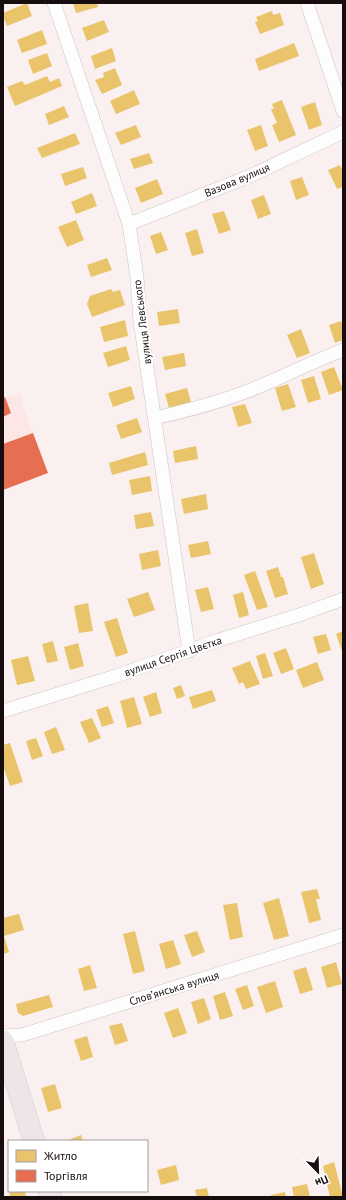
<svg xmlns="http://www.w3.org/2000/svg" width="346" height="1200" viewBox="0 0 346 1200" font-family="'PT Sans',sans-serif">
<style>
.built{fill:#fde6e6}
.homes{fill:#e9c46a}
.shops{fill:#e76f51}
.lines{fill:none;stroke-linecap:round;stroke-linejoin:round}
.minor-casing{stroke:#cec3c3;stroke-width:14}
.primary-casing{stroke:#d4cece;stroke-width:22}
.minor{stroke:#fefdfd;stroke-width:13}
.primary{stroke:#eee5e8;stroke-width:21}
.labels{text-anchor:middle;stroke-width:4;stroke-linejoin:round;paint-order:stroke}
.street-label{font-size:11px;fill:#170d0e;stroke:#fff}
</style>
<rect width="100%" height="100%" fill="#fbf0f0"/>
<!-- built -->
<path class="built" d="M20 392 23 399 21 401 48 473 3 490V398Z"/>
<!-- homes -->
<path class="homes" d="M27 3 32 16 7 26 3 16V13Z
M73 3H97L98 7 76 13Z
M272 11 273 15 280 13 284 25 260 34 255 22 258 21 256 17Z
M104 20 109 32 87 41 82 28Z
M42 30 47 44 22 53 17 40Z
M294 43 299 56 259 71 255 59Z
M112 48 116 61 95 69 91 56Z
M47 53 52 66 33 74 28 60Z
M115 68 122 85 102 94 95 80 104 77 103 73Z
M47 76 50 82 59 78 62 86 15 106 7 87 22 81 25 85Z
M134 90 140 104 116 114 110 101Z
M282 100 296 135 279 142 272 125 277 123 271 109H274L272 104Z
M315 102 322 125 309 130 301 107Z
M64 106 69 117 49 125 45 114Z
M136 125 141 137 121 145 115 133Z
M261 125 268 146 255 151 247 130Z
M75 133 80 144 42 158 37 148Z
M149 153 153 163 134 169 130 159Z
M340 165 343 172V187L337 189 328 170Z
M83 167 87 178 65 186 61 174Z
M302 177 309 195 296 200 290 181Z
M157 179 163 194 141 203 135 188Z
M92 193 97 206 76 214 71 202Z
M264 195 271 214 258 219 251 200Z
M224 211 231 230 219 234 212 214Z
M76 220 84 240 67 247 58 227Z
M197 229 204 253 192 256 185 233Z
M161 232 168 250 156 254 150 236Z
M107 258 112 270 91 277 87 265Z
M111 289 113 292 120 290 125 305 92 317 87 304 90 296Z
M178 309 180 323 159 326 157 312Z
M125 320 128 336 104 342 100 327Z
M341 321 343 326V340L335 343 329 325Z
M301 329 310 353 297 358 287 335Z
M126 346 130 360 108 367 103 353Z
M184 353 186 366 165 370 162 357Z
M334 367 343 390 329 395 321 372Z
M314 376 321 399 308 403 301 380Z
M288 384 296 407 282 411 275 388Z
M131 386 135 399 113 407 108 393Z
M187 388 191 402 169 408 165 394Z
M245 404 252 423 238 427 232 407Z
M137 418 142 432 121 439 116 425Z
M196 446 198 459 175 463 173 451Z
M145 452 148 465 112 475 109 463Z
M150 476 152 491 132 495 129 480Z
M206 494 208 509 184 514 181 499Z
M151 512 154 526 136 529 134 515Z
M208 541 211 554 191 558 188 545Z
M158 550 161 566 142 570 139 554Z
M314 553 324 584 311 589 301 557Z
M278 567 281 577H283L288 594 275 598 266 571Z
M255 571 268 607 257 610 244 575Z
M208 587 214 609 201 612 195 590Z
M148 592 155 610 134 617 127 599Z
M243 592 249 615 239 618 233 595Z
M88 603 93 631 79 633 74 606Z
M117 618 128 653 116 657 104 622Z
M343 631V654L336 634Z
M326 634 331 650 318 654 313 637Z
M53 641 58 661 47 663 42 644Z
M78 643 84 666 70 670 64 647Z
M286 648 294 669 281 674 273 653Z
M265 653 273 676 263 679 256 656Z
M28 656 35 681 17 685 11 660Z
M250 661 260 684 246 689 243 682 239 684 232 668Z
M317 662 324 680 303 688 296 670Z
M181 685 185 696 177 699 173 688Z
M212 690 216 701 193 709 189 697Z
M156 692 162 713 150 717 143 697Z
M134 697 142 724 127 728 120 701Z
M108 706 114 723 102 727 96 710Z
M92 718 101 738 89 743 80 722Z
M56 727 65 750 52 754 44 732Z
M36 738 43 756 32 760 26 741Z
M10 743 23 782 10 786 3 766V745Z
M317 889 320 899H316L321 920 309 923 301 892Z
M279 898 289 936 274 940 263 903Z
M237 903 243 937 230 940 223 905Z
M19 914 24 930 4 936 9 952 3 954V918Z
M135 931 145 971 133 974 123 934Z
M197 931 205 952 192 957 184 935Z
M173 940 181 964 166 969 159 944Z
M336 962 342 984 327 988 321 967Z
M90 965 97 988 84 991 78 969Z
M306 967 313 990 300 994 293 971Z
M275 981 283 1007 266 1013 257 987Z
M247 985 254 1006 243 1010 235 989Z
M225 992 233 1016 220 1020 213 996Z
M49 995 53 1007 23 1016 18 1013 16 1004Z
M204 998 211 1019 198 1024 191 1002Z
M178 1008 187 1033 173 1038 164 1013Z
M122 1023 128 1041 115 1045 109 1026Z
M87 1036 93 1057 81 1061 74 1040Z
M55 1084 62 1108 48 1112 41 1088Z
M81 1135 83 1141H66Z
M334 1162 343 1197H330L323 1166Z
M176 1165 179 1180 161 1185 157 1170Z
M307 1184 310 1197H294L292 1187Z
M207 1188 209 1197H197L195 1190Z
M9 1191H25L26 1197H10Z
M285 1192 286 1197H271V1195Z"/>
<!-- shops -->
<path class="shops" d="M5 397 11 413 3 417V398Z
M33 433 48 473 3 490V444Z"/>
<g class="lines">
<defs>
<path id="minor" d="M54 3 129 224 137 277 140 321 189 651
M307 3 343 111
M129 224 250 176 343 132
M155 418C190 410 225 401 258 387 287 375 314 361 343 350
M3 711 116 676 219 640 302 614 343 599
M3 1036 22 1035 343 935"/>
<path id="primary" d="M3 1041 34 1141
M49 1191 51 1197"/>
</defs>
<!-- minor casing -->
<use href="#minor" class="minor-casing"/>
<!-- primary casing -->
<use href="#primary" class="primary-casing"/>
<!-- minor -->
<use href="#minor" class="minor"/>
<!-- primary -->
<use href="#primary" class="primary"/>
</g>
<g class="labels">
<!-- street labels -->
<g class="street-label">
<text transform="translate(237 180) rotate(-23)" y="4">Вазова вулиця</text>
<text transform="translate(142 322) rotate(-97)" y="4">вулиця Левського</text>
<text transform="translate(173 656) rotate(-19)" y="4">вулиця Сергія Цвєтка</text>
<text transform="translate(174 988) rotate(-17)" y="4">Словʼянська вулиця</text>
</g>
</g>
<!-- border -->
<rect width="346" height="1200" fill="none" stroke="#170d0e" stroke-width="8"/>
<!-- legend -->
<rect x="8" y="1140" width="140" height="52" fill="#ffffff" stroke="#a29e9f"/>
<rect x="16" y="1150" width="20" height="12" fill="#e9c46a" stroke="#a29e9f"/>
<text x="44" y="1160" font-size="12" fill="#170d0e">Житло</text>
<rect x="16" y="1170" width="20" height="12" fill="#e76f51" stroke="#a29e9f"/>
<text x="44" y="1180" font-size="12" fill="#170d0e">Торгівля</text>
<!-- north arrow -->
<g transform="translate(318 1172) rotate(157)" stroke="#ffffff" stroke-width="3" paint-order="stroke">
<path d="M0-3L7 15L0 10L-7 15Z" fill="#170d0e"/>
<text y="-6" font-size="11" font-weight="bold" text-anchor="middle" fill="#170d0e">Пн</text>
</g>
</svg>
